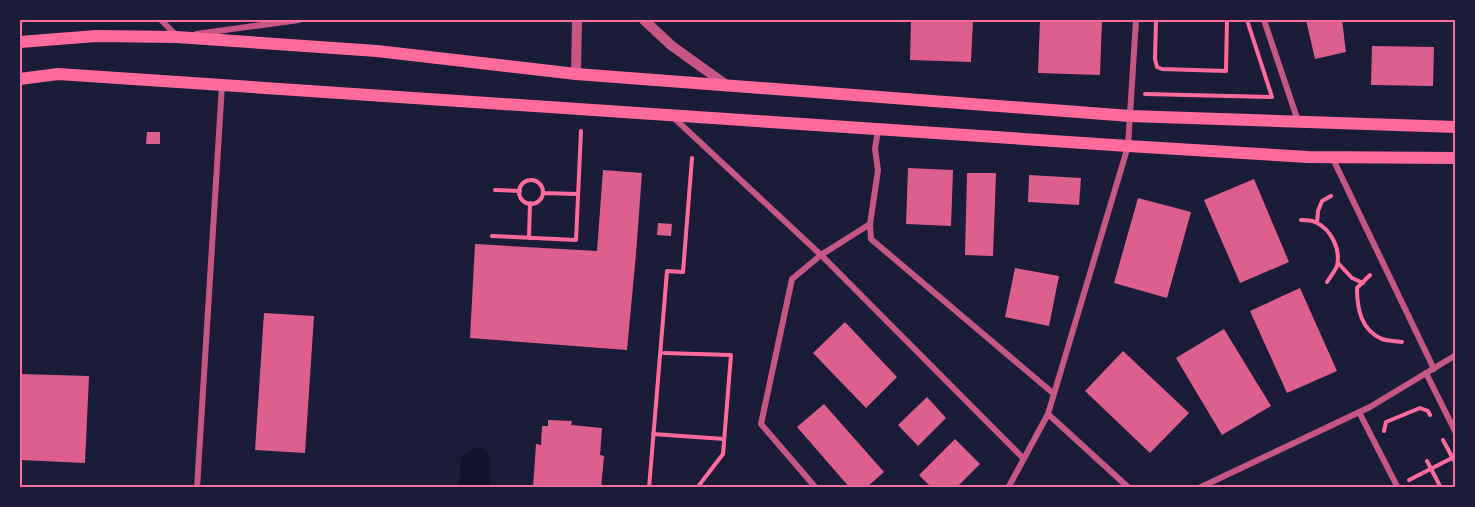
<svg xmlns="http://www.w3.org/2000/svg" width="1475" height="507" viewBox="0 0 1475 507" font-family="'Archivo Narrow',sans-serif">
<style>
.water{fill:#12122b}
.building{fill:#dd5f8e}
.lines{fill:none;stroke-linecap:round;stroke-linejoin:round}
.path{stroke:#ff6b9d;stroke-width:4}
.minor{stroke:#c65784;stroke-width:6}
.tertiary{stroke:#c65784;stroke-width:10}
.secondary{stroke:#ff6b9d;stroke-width:12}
.neatline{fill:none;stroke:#ff6b9d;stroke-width:2}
</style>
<rect width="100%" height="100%" fill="#1b1b3a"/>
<!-- water -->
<path class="water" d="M473 448H481L491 457 489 487H459L461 456Z"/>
<!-- building -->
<path class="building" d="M911 20H973L971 62 910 60Z
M1040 20H1102L1100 75 1038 73Z
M1306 20H1342L1346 52 1315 59Z
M1372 46 1434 47 1433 86 1371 85Z
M147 132H160V144H146Z
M908 168 953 170 951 226 906 224Z
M603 170 642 173 636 254 627 350 470 338 475 244 597 251Z
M967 173H996L993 256 965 255Z
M1029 175 1081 178 1079 205 1028 202Z
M1254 179 1289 262 1240 283 1204 200Z
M1138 198 1191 212 1167 298 1114 283Z
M658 223 672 224 671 236 657 235Z
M1015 268 1059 276 1049 326 1005 317Z
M1300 288 1337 371 1287 393 1250 311Z
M264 313 314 316 305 453 255 450Z
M845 322 897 377 866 408 813 353Z
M1224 329 1271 406 1222 435 1176 358Z
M1123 351 1189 413 1150 453 1085 391Z
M20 374 89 376 85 463 20 460Z
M927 397 946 418 918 446 898 425Z
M824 404 884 472 866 488H850L797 427Z
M548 420 572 421 571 425 602 428 600 455 604 456 601 488H533L536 444 541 445 542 426H548Z
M955 439 980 464 956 488H932L919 475Z"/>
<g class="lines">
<!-- path -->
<path class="path" d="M1156 20 1155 59 1157 67 1162 69 1226 71 1227 20
M1145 94 1272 97 1247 20
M519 192a12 12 0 1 1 24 0a12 12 0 1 1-24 0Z
M495 190 520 191
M543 193 578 194
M1301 220C1305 220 1311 220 1315 222 1331 229 1341 249 1337 266 1335 271 1330 277 1327 282
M1317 223 1318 211 1322 201 1331 196
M492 236 576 240 581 131
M529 238 530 203
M1338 263 1352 278 1363 283
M1370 275 1357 288C1357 309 1361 330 1382 339 1388 341 1396 341 1402 342
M664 353 731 355 723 454 697 488
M1384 431 1386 422 1420 408 1428 411 1430 415
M653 434 724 439
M1443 440 1456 464
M1427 461 1441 488
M1409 480 1452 458
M649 488 667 271 683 272 692 158"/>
<!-- minor -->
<path class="minor" d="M161 20 177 36
M1264 20 1298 121
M196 34 299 20
M674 118 821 255 870 224
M878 130 875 149 878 170 870 224 871 239 1054 394
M1332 157 1434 369
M1426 373 1456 433
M1359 412 1398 488
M1048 414 1129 488
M197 488 222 85
M816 488 761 424 792 279 821 255 1024 459
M1008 488 1048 414 1128 146 1136 20
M1199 488 1370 407 1456 355"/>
<!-- tertiary -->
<path class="tertiary" d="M644 20 672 46 728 86
M576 74 577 20"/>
<!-- secondary -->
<path class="secondary" d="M20 42 96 36 177 37 377 51 576 74 1130 116 1456 127
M20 79 58 74 1128 146 1308 157 1456 158"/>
</g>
<!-- border -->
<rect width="1475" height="507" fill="none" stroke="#1b1b3a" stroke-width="42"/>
<rect x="21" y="21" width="1433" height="465" class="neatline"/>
</svg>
